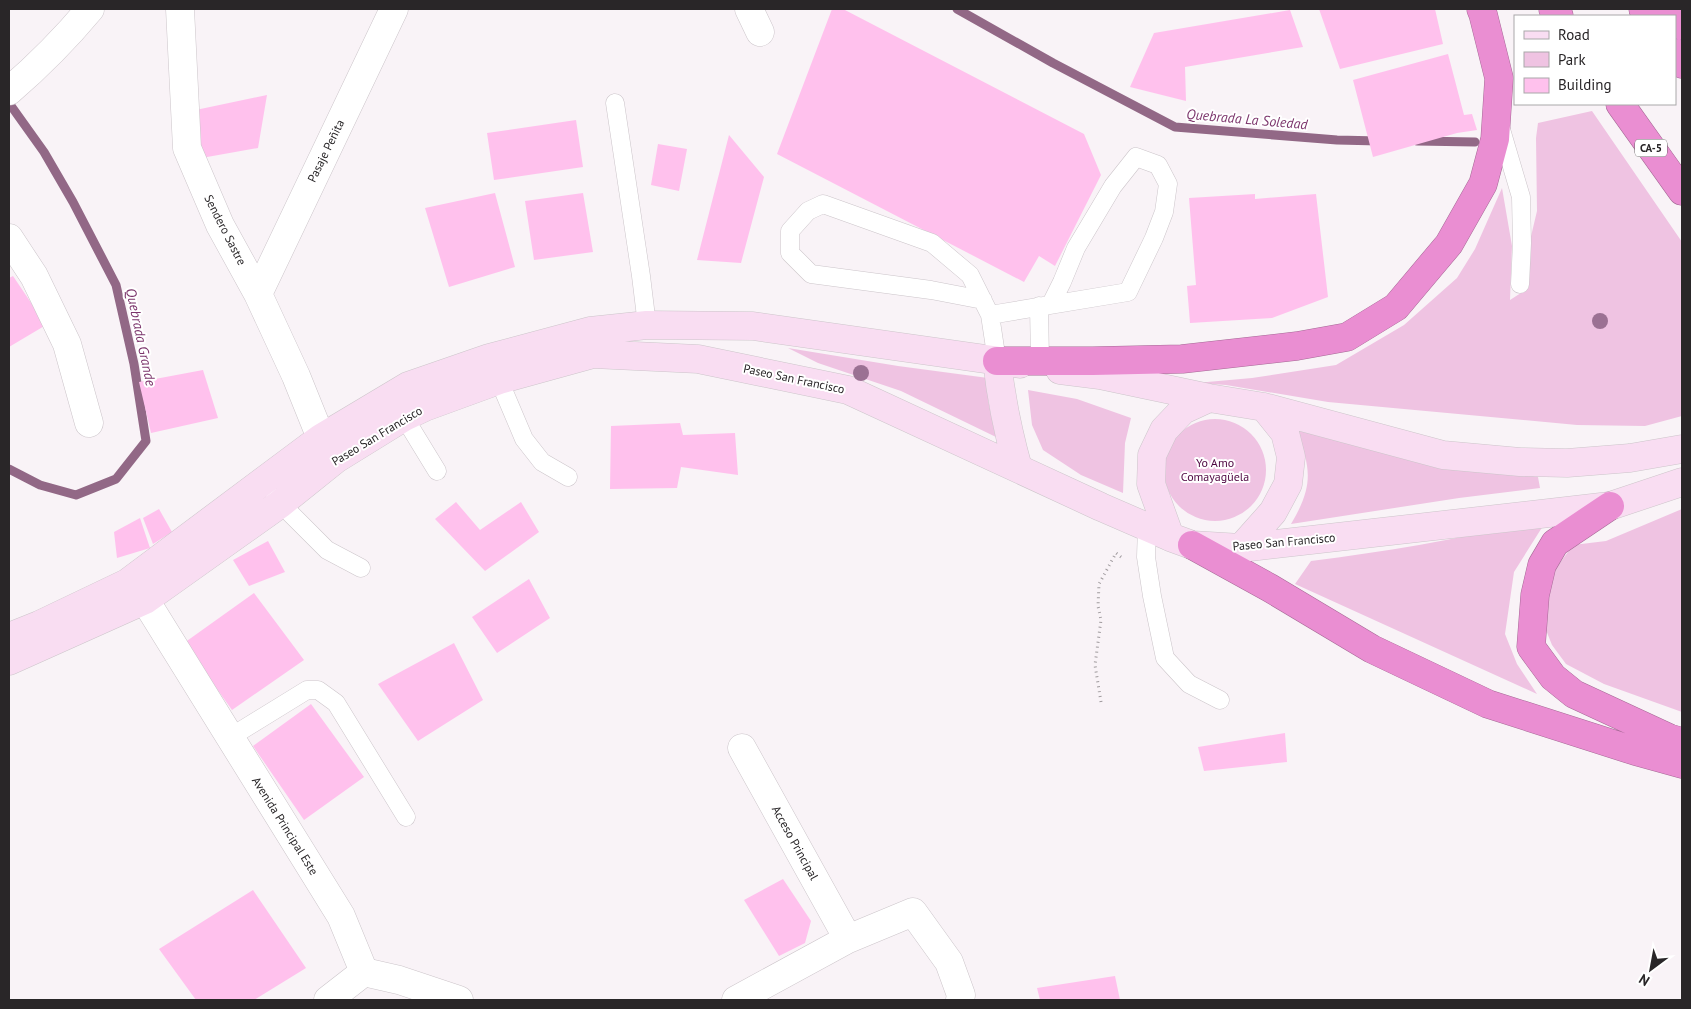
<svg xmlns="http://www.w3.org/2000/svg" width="1691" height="1009" viewBox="0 0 1691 1009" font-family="'PT Sans',sans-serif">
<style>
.green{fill:#efc3e2}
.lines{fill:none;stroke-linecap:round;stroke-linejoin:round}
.stream{stroke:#926886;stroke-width:9}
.building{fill:#ffc1ed}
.lane-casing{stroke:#ccc5ca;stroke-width:19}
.street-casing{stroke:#ccc5ca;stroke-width:29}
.secondary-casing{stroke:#ccc5ca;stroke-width:29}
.highway-casing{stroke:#a66a96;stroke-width:29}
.path{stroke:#9f9a9d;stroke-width:3;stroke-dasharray:1 4;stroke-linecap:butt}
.lane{stroke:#fff;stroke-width:18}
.street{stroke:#fff;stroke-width:28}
.secondary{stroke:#f9ddf2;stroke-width:28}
.highway{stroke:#ea8ed2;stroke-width:28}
.tree{fill:#9b7193}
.labels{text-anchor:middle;stroke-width:4;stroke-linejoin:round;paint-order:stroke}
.shield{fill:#fff;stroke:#696768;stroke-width:1}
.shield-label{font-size:11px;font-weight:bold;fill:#292628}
.street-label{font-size:12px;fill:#292628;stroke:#fff}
.park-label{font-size:12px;fill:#4e0641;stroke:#fff}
.water-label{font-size:14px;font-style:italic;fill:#7c356c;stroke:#fff}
</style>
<rect width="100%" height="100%" fill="#f9f3f7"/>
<!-- green -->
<path class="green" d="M1592 111 1682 242V416L1645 426 1577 425 1328 402 1226 385 1196 383 1252 378 1336 365 1404 325 1457 278 1475 249 1502 188 1512 246 1510 300 1524 291 1528 249 1537 211 1536 138 1538 123Z
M788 348 898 366 988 378V400L996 437 901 391 818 363Z
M1028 390 1077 399 1131 418 1125 443 1123 493 1081 475 1043 450 1032 425Z
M1164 470a51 51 0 1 1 102 0a51 51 0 1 1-102 0Z
M1296 430 1403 457 1469 463 1538 477 1540 488 1459 498 1291 524C1313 487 1312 469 1296 430Z
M1682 509V712L1604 684 1566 664 1552 645 1544 625 1551 575 1573 545 1606 541Z
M1548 518 1514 572 1505 634 1517 664 1537 694 1295 584 1311 561C1391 551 1470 537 1548 518Z"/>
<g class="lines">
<!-- stream -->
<path class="stream" d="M957 9 1053 63 1175 127 1337 140 1379 141
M9 103 44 152 73 202 116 285 134 364 146 441 116 479 76 495 40 485 9 469
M1417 141 1475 142"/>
</g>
<!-- building -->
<path class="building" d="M832 9H843L1084 134 1101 175 1055 266 1039 256 1024 282 777 154Z
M1319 9H1435L1443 44 1340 69Z
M1290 10 1303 47 1185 67 1186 101 1130 87 1154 33Z
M1448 54 1464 115 1472 114 1477 130 1457 133 1373 157 1353 80Z
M267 95 258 148 196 159 191 111Z
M576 120 583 167 494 180 487 133Z
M729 135 764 177 741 263 697 260Z
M658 144 687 149 679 191 651 185Z
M495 193 515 267 449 287 425 208Z
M583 193 593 252 534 260 525 201Z
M1255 194V199L1316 194 1328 297 1272 318 1190 323 1187 286 1196 285 1189 198Z
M13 276 46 325 9 347V278Z
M203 370 218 418 151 433 139 382Z
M680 423 683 435 735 433 738 475 681 467 677 488 610 489 611 426Z
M456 502 480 530 521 502 539 532 485 571 435 519Z
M159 509 172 532 153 544 143 518Z
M140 518 150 548 117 558 114 532Z
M268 541 285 572 249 586 233 560Z
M529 579 550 618 497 653 472 617Z
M254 593 304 660 232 710 184 643Z
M454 643 483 700 418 741 378 684Z
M311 704 364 777 304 820 253 746Z
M1285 733 1287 762 1204 771 1198 747Z
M783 879 811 921 805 943 779 956 744 900Z
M253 890 306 968 254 1000H196L159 949Z
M1115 976 1120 1000H1040L1037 988Z"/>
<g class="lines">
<defs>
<path id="lane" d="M615 103 641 276 647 325
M1500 126 1521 197 1522 243 1520 284
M983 300 931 290 811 274 790 253V231L808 211 823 204 932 243 970 275 990 315 997 361
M1039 306 1040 361
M990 315 1128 292 1154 238 1164 212 1168 184 1158 165 1136 157 1113 186 1076 248 1062 282 1051 304
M499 380 524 439 542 462 568 477
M404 417 437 471
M275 498 327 550 361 568
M1147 527 1146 557 1152 596 1165 658 1189 684 1220 700
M229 738 307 690H318L336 703 406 817"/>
<path id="street" d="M180 9 187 148 220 225 258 294 296 376 321 438
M749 9 760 32
M9 91C38 66 65 39 90 9
M9 238 34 276 67 344 89 423
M258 294 394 9
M145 600 341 916 364 972 399 980 459 1000
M742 748 848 939 913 912 949 962 961 995 960 1000
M328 1000 364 972
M736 1000 848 939"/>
<path id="secondary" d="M997 361C1001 398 1008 432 1018 468
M1060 370 1100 375 1209 398 1264 407 1443 455 1520 462 1567 463 1630 458 1682 449
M1170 537 1151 484 1152 455 1164 430 1183 410 1209 398
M1241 548 1273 512 1288 484 1291 457 1285 433 1264 407
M9 637 39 625 127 583 321 438 408 386 489 358 590 331 647 325 753 326 1020 364
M9 661 145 600 280 504 336 459 404 417 425 407 499 380 593 354 698 359 848 390 1101 507 1170 537 1192 545 1241 548 1610 506 1682 482"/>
<path id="highway" d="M1553 9 1559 16
M1643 9 1648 16
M1672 9 1682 26
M1675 53 1682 64
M1620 104 1682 191
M997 361H1093L1182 359 1297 346 1347 337 1396 307 1449 244 1483 184 1495 139 1499 78 1483 14 1481 9
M1610 506 1555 543 1542 565 1535 595 1531 647 1553 677 1574 694 1669 738 1682 742
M1192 545 1270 588 1372 649 1488 704 1635 751 1682 764"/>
</defs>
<!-- lane casing -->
<use href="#lane" class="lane-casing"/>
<!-- street casing -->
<use href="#street" class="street-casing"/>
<!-- secondary casing -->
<use href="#secondary" class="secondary-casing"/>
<!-- highway casing -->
<use href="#highway" class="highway-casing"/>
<!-- path -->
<path class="path" d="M1101 702 1095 665 1101 620 1098 606 1099 584 1116 553 1121 557"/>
<!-- lane -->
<use href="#lane" class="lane"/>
<!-- street -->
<use href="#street" class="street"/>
<!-- secondary -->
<use href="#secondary" class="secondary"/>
<!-- highway -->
<use href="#highway" class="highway"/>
</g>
<!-- trees -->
<g class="tree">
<circle cx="1600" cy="321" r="8"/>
<circle cx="861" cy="373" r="8"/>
</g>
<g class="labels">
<!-- shield labels -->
<rect class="shield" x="1635" y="139.5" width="32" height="17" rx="4"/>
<g class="shield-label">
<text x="1651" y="152">CA-5</text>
</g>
<!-- street labels -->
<g class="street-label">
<text transform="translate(326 151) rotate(-64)" y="4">Pasaje Peñita</text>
<text transform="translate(225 230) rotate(63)" y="4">Sendero Sastre</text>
<text transform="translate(794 379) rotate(12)" y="4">Paseo San Francisco</text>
<text transform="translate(377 436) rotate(-31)" y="4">Paseo San Francisco</text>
<text transform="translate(1284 542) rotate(-5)" y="4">Paseo San Francisco</text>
<text transform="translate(285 826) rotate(58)" y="4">Avenida Principal Este</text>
<text transform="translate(795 843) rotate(61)" y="4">Acceso Principal</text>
</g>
<!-- park labels -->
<g class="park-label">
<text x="1215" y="467">Yo Amo<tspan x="1215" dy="14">Comayagüela</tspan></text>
</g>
<!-- water labels -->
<g class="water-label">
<text transform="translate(1247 119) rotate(5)" y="5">Quebrada La Soledad</text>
<text transform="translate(141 337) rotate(78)" y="5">Quebrada Grande</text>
</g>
</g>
<!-- border -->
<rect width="1691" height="1009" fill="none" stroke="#292628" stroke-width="20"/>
<!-- legend -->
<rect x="1514" y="15" width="162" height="90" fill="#ffffff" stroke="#a9a8a9"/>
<rect x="1524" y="31" width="25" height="8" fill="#f9ddf2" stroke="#a9a8a9"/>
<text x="1558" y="40" font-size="15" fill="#292628">Road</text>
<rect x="1524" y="52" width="25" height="15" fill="#efc3e2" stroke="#a9a8a9"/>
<text x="1558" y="65" font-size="15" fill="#292628">Park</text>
<rect x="1524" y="78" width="25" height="15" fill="#ffc1ed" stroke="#a9a8a9"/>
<text x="1558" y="90" font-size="15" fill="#292628">Building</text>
<!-- north arrow -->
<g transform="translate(1651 969) rotate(212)" stroke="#ffffff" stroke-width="4" paint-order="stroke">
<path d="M0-4L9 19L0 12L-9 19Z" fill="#292628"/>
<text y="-8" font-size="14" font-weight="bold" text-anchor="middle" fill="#292628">N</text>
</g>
</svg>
